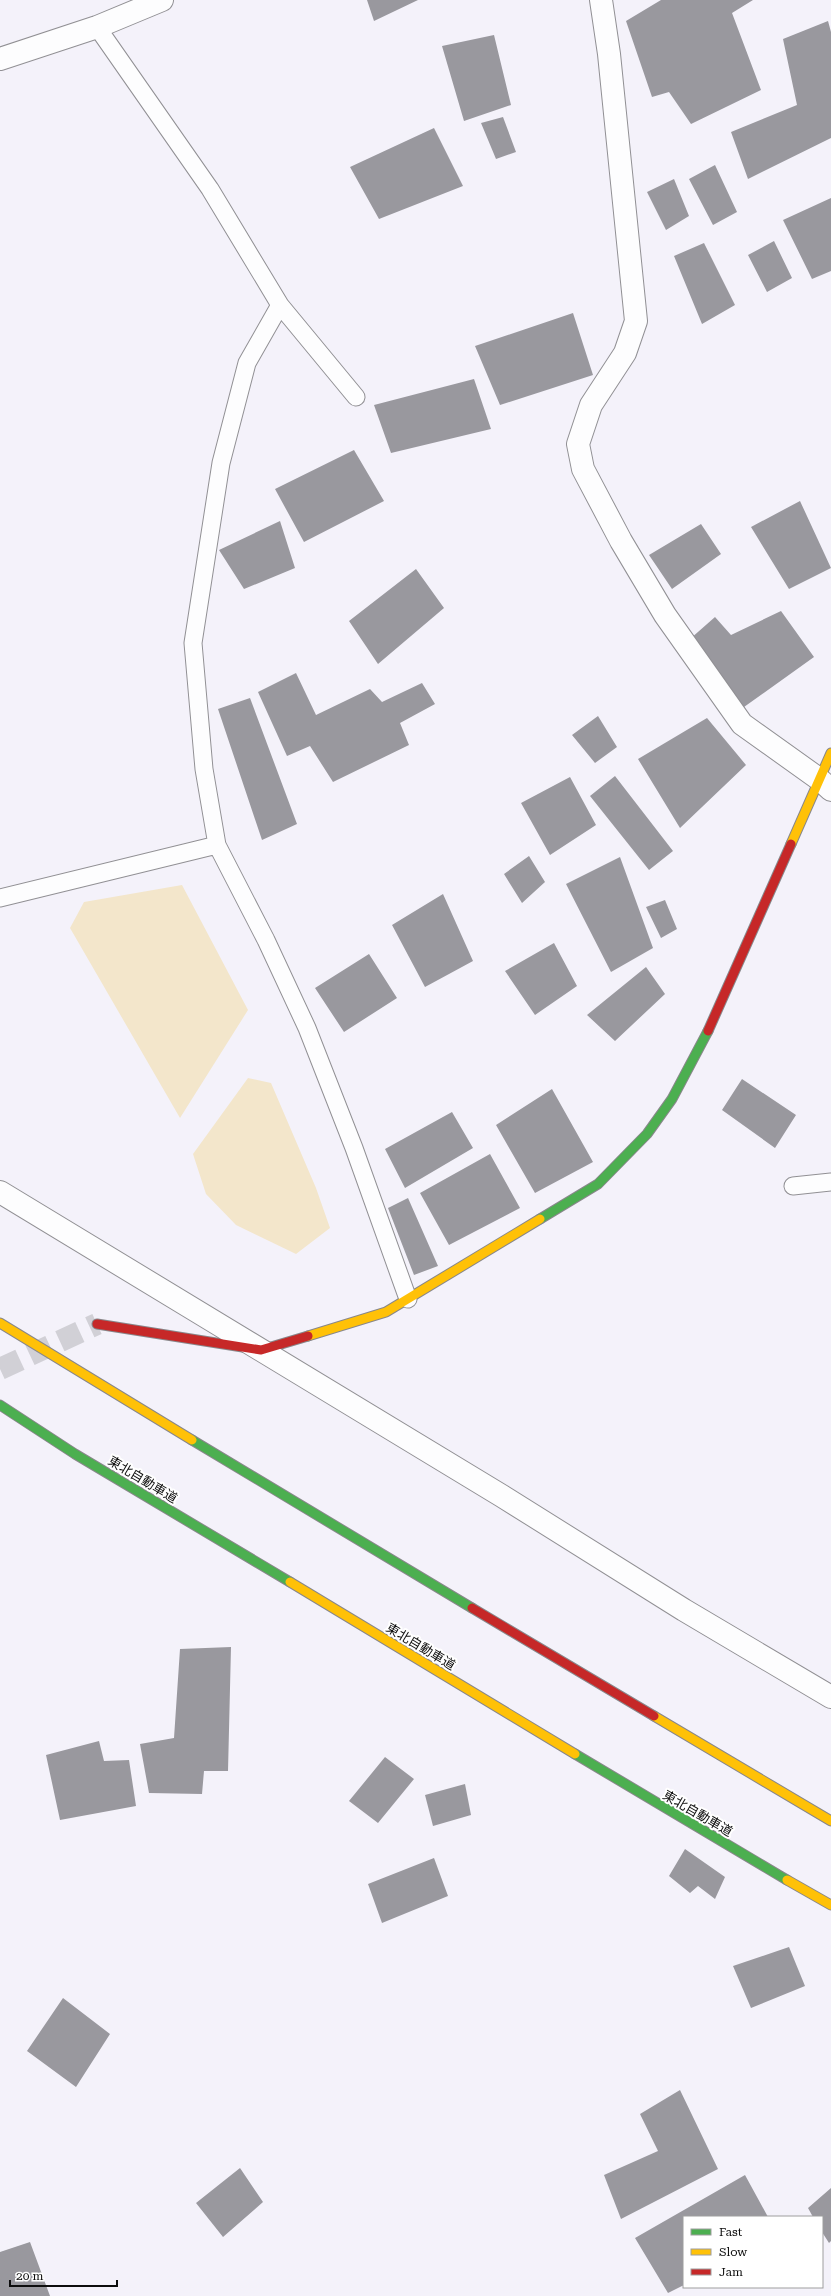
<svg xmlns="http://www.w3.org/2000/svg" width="831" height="2296" viewBox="0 0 831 2296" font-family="'Roboto Serif','Noto Sans JP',serif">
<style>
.water{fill:#f3e6cb}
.building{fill:#99989e}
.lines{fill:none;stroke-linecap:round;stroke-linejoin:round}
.secondary-tunnel{stroke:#d1d0d6;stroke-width:22;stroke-dasharray:22 11;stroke-linecap:butt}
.lane-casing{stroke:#919094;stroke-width:19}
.street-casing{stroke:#919094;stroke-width:24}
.fast-casing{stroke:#88878a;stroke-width:11}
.slow-casing{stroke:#88878a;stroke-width:11}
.jam-casing{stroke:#88878a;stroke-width:11}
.lane{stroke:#fdfdfe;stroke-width:17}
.street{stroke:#fdfdfe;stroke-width:22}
.fast{stroke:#4caf50;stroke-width:9}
.slow{stroke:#ffc107;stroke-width:9}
.jam{stroke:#c62828;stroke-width:9}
.labels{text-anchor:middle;stroke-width:4;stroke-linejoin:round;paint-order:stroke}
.street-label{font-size:13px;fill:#0d0d0d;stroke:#fff}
</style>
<rect width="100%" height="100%" fill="#f4f2fa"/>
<!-- water -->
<path class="water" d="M182 885 248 1010 180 1118 70 928 84 902Z
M248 1078 271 1083 316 1188 330 1228 296 1254 236 1225 206 1194 193 1154Z"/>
<!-- building -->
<path class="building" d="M367 0H418L374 21Z
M661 0H753L732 13 761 90 691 124 669 92 652 97 626 21Z
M828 21 831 32V138L748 179 731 132 797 105 783 39Z
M494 35 511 105 464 121 442 46Z
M503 117 516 152 496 159 481 123Z
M434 128 463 186 379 219 350 167Z
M715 165 737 212 713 225 689 179Z
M674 179 689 216 666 230 647 192Z
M831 198V271L812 279 783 220Z
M774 241 792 278 767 292 748 255Z
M704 243 735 305 702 324 674 256Z
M573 313 593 375 500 405 475 346Z
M474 379 491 429 391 453 374 405Z
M354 450 384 501 304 542 275 489Z
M800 501 831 568 789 589 751 527Z
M280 521 295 568 244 589 219 550Z
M701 524 721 554 672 589 649 555Z
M416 569 444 608 378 664 349 621Z
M781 611 814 657 744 707 690 639 715 617 731 635Z
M296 673 316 715 370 689 382 702 422 683 435 704 400 723 409 745 333 782 310 746 287 756 258 692Z
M250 698 297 824 262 840 218 709Z
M598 716 617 747 595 763 572 735Z
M707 718 746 765 680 828 638 759Z
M615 776 673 851 649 870 590 796Z
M570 777 596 825 550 855 521 803Z
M529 856 545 882 522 903 504 874Z
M620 857 653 948 611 972 566 884Z
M443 894 473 961 425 987 392 925Z
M665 900 677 929 661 938 646 907Z
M554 943 577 986 535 1015 505 971Z
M369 954 397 998 344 1032 315 988Z
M646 967 665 994 615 1041 587 1015Z
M742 1079 796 1115 775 1148 722 1110Z
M552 1089 593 1162 535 1193 496 1125Z
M452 1112 473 1148 405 1188 385 1149Z
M490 1154 520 1208 449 1245 420 1193Z
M408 1198 438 1266 414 1275 388 1208Z
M231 1647 228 1771H204L202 1794 149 1793 140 1744 174 1738 180 1649Z
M99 1741 104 1761 129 1760 136 1806 60 1820 46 1755Z
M385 1757 414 1779 378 1823 349 1801Z
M465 1784 471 1815 433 1826 425 1795Z
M685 1849 725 1877 715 1899 698 1886 690 1893 669 1876Z
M434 1858 448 1896 382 1923 368 1884Z
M789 1947 805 1986 751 2008 733 1966Z
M63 1998 110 2034 76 2087 27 2051Z
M680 2090 718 2169 621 2219 604 2175 658 2151 640 2114Z
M240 2168 263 2202 223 2237 196 2203Z
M745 2175 768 2217H684V2285L668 2293 635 2238Z
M831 2188V2241L829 2243 822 2232V2217H813L808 2208Z
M30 2242 50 2296H0V2252Z"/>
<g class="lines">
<!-- secondary-tunnel -->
<path class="secondary-tunnel" d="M0 1369 97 1324"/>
<defs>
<path id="lane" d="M97 27 210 189 280 305 247 363 221 463 193 643 204 769 217 845 266 940 307 1028 354 1148 408 1299
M280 305 356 397
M0 898 217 845
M793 1186 831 1182"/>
<path id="street" d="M601 0 609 54 636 321 625 353 591 405 578 444 583 469 621 541 665 615 742 724 819 779 831 790
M0 59 97 27 162 0
M0 1192 502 1496 684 1610 831 1697"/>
<path id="fast" d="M540 1219 598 1184 647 1134 672 1099 708 1031
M0 1405 75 1454 290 1582
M192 1440 472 1608
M575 1754 787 1880"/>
<path id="slow" d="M791 844 831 753
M0 1323 192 1440
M308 1336 386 1312 540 1219
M290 1582 575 1754
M654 1716 831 1821
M787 1880 831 1905"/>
<path id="jam" d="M708 1031 791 844
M97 1324 261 1350 308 1336
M472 1608 654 1716"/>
</defs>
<!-- lane casing -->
<use href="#lane" class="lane-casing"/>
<!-- street casing -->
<use href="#street" class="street-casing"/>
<!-- fast casing -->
<use href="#fast" class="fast-casing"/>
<!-- slow casing -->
<use href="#slow" class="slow-casing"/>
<!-- jam casing -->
<use href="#jam" class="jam-casing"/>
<!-- lane -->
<use href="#lane" class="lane"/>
<!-- street -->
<use href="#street" class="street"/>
<!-- fast -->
<use href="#fast" class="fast"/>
<!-- slow -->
<use href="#slow" class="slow"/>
<!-- jam -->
<use href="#jam" class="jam"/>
</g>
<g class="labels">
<!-- street labels -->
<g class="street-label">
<text transform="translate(143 1479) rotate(31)" y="5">東北自動車道</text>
<text transform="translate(421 1646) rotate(31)" y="5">東北自動車道</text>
<text transform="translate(698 1813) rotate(30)" y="5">東北自動車道</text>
</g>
</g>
<!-- legend -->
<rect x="683" y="2216" width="140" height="72" fill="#ffffff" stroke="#9e9e9e"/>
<rect x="691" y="2229" width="20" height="6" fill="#4caf50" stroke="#9e9e9e"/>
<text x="719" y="2236" font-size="12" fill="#0d0d0d">Fast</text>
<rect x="691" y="2249" width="20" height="6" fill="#ffc107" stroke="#9e9e9e"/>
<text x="719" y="2256" font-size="12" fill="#0d0d0d">Slow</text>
<rect x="691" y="2269" width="20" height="6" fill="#c62828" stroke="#9e9e9e"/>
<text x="719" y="2276" font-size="12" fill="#0d0d0d">Jam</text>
<!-- scale -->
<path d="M10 2280v6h107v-6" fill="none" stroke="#0d0d0d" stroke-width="2"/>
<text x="16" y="2280" font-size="12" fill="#0d0d0d" stroke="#ffffff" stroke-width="3" paint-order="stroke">20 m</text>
</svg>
